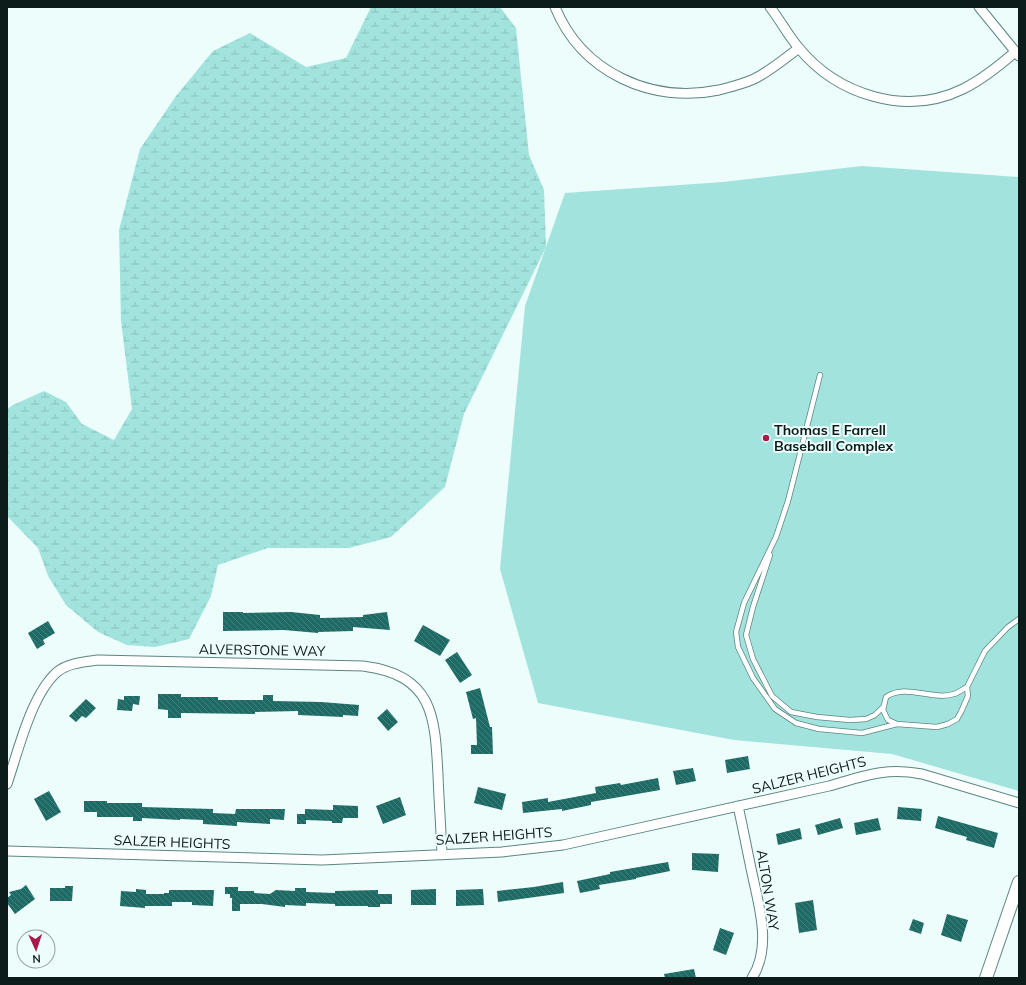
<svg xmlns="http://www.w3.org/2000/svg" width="1026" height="985" viewBox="0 0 1026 985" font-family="Mulish,sans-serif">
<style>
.wetland{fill:url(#wetland-marsh)}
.pitch{fill:#a2e4dd}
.building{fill:url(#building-back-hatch)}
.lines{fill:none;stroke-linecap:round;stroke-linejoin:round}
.lane-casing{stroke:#5c8682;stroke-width:6}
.street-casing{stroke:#5c8682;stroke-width:11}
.secondary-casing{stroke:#5c8682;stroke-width:14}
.lane{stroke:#fff;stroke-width:4.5}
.street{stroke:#fff;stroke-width:9}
.secondary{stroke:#fff;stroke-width:12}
.poi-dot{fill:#ab184a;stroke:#ecfdfb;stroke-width:1.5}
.labels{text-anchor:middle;stroke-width:4;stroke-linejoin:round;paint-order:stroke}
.poi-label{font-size:14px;font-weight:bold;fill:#0b1c1b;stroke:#ecfdfb;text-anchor:start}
.street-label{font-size:14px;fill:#0b1c1b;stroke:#ecfdfb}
</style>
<defs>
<pattern id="wetland-marsh" width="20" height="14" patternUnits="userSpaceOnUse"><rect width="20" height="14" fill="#a2e4dd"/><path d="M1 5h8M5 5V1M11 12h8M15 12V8" fill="none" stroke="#8ac3bd"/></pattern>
<pattern id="building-back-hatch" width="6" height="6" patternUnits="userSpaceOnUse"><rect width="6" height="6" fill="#1e6a64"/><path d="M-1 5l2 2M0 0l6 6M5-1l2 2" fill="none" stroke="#447e7a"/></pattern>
</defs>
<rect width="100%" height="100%" fill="#ecfdfb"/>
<!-- wetland -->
<path class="wetland" d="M371 7H500L516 28 529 155 544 190 546 247 464 414 445 487 391 537 349 548H268L218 565 211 596 189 639 155 647 127 645 98 632 66 605 48 576 38 548 7 516V409L13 405 44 391 66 402 82 424 114 440 132 409 121 321 119 230 140 149 176 96 213 51 250 33 306 67 346 58Z"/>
<!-- pitch -->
<path class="pitch" d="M862 166 1019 177V791L892 754 734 740 538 703 500 569 525 306 565 193 723 182Z"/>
<!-- building -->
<path class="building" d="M223 612H243V613L291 612 320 615V618L363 617V615L387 612 390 630 353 627V631L318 632V633L284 630 223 631Z
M48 621 55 633 43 640 45 644 37 649 28 633Z
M423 625 450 640 440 656 414 641Z
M457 652 472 675 460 683 445 660Z
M480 688 490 727H492L493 754H471V745H477L476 718 473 719 466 692Z
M158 694H181V697H218V700H263V695H273V701L321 702 359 705 358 716 343 715V717L298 715V711L255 712V714L181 713V718H168V710L158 709Z
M124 696H140L139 705 133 704 132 711 117 710 118 699 124 700Z
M86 699 96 708 86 718 82 716 76 722 69 716Z
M387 709 398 722 388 731 377 718Z
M748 756 750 769 727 773 725 760Z
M693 768 696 781 676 785 673 771Z
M658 778 660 790 591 802V805L562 811V809L523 813 522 802 548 798V802L596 793 595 787 620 783 621 785Z
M478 787 506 794 502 810 474 803Z
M49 791 61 812 46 821 34 799Z
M400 797 406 815 383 824 376 806Z
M84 801H107V803H142V807L213 809V813L235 814 236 809H285L284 820 270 819V824L237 822V826L203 824V820L180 819V820L142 818V821H133V817H97V812H84Z
M333 805 358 806V818H343L342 823H332V821L306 820V824H297V814H305V809L333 810Z
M898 807 922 809 921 821 897 819Z
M938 816 998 833 994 848 966 840 967 837 935 828Z
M840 818 843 828 818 835 815 825Z
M878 818 881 830 856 835 854 823Z
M800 828 802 839 778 845 776 834Z
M692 853 719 854 718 872 692 870Z
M668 862 670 871 636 878V879L599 885 600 889 580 893 577 881 610 874V872Z
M563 882 564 893 498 902 497 891 534 887Z
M26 885 35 899 15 914 7 903V898L11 895 9 892 21 889Z
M65 886H73L72 901H50V888H65Z
M225 887H238V891H254V893L270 894 276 890 295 891V888H306V892L335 893V891L378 890V894H392V904H380V907H368V906H335V904L306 903V906L285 905V907L262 904H240V911H232V898H230V894H225Z
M136 889 146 890V894H164V893H169V890H214L213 906 192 905V902H172V906H145V908L120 906 121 891 136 892Z
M436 889V905H411V890Z
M483 889 484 905 456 906V890Z
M813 900 817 930 799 933 795 903Z
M947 914 968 920 961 942 941 935Z
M913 919 924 923 921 934 909 930Z
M720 928 734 933 726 955 713 950Z
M694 969 696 978H665L664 974Z"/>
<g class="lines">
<defs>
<path id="lane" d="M820 375 788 501 776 537 744 603 736 632 738 647 753 678 775 709 796 723 819 729 862 733 897 724
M770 555 753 607 746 635 753 659 772 696 791 712 817 717 850 720 866 719 875 715 884 706
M967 687C963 689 958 693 954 694 932 701 906 683 886 697L883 710 888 720 897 724 937 727 948 724 957 719 961 712 968 696 967 687 985 651 1008 627 1019 619"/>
<path id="street" d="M555 7C582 73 652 104 719 90 731 87 743 84 754 79 770 71 784 59 799 48
M770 7C780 20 788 35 798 47 837 95 906 117 963 89 983 79 999 66 1015 52
M979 7 1019 56
M7 784C18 752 31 695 57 672 68 663 84 662 98 660L363 666C433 675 435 715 438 775 439 802 441 828 442 855
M738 806C743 828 747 850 752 873 759 906 772 947 752 978
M7 851 322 860 502 852 563 845 829 786C864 776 885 767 922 774L1019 803"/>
<path id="secondary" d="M986 978 1019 882"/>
</defs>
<!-- lane casing -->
<use href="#lane" class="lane-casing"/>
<!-- street casing -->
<use href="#street" class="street-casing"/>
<!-- secondary casing -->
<use href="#secondary" class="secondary-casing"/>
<!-- lane -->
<use href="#lane" class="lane"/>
<!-- street -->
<use href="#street" class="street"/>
<!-- secondary -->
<use href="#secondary" class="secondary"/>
</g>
<!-- markers -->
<circle class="poi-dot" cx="766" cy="438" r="4"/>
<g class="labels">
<!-- poi labels -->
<g class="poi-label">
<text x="774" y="435">Thomas E Farrell<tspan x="774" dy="16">Baseball Complex</tspan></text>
</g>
<!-- street labels -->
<g class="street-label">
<text transform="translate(262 650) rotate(1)" y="5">ALVERSTONE WAY</text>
<text transform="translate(809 775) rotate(-14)" y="5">SALZER HEIGHTS</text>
<text transform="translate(494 836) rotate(-4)" y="5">SALZER HEIGHTS</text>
<text transform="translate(172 842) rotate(2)" y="5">SALZER HEIGHTS</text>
<text transform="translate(768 890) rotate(81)" y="5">ALTON WAY</text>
</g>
</g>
<!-- border -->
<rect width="1026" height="985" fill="none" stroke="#0b1c1b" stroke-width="16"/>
<!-- north arrow -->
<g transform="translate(36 949) rotate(177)"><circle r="19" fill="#ecfdfb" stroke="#92a3a1"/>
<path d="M0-3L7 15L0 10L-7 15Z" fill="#ab184a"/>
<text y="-6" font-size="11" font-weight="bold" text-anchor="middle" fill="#0b1c1b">N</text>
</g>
</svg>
